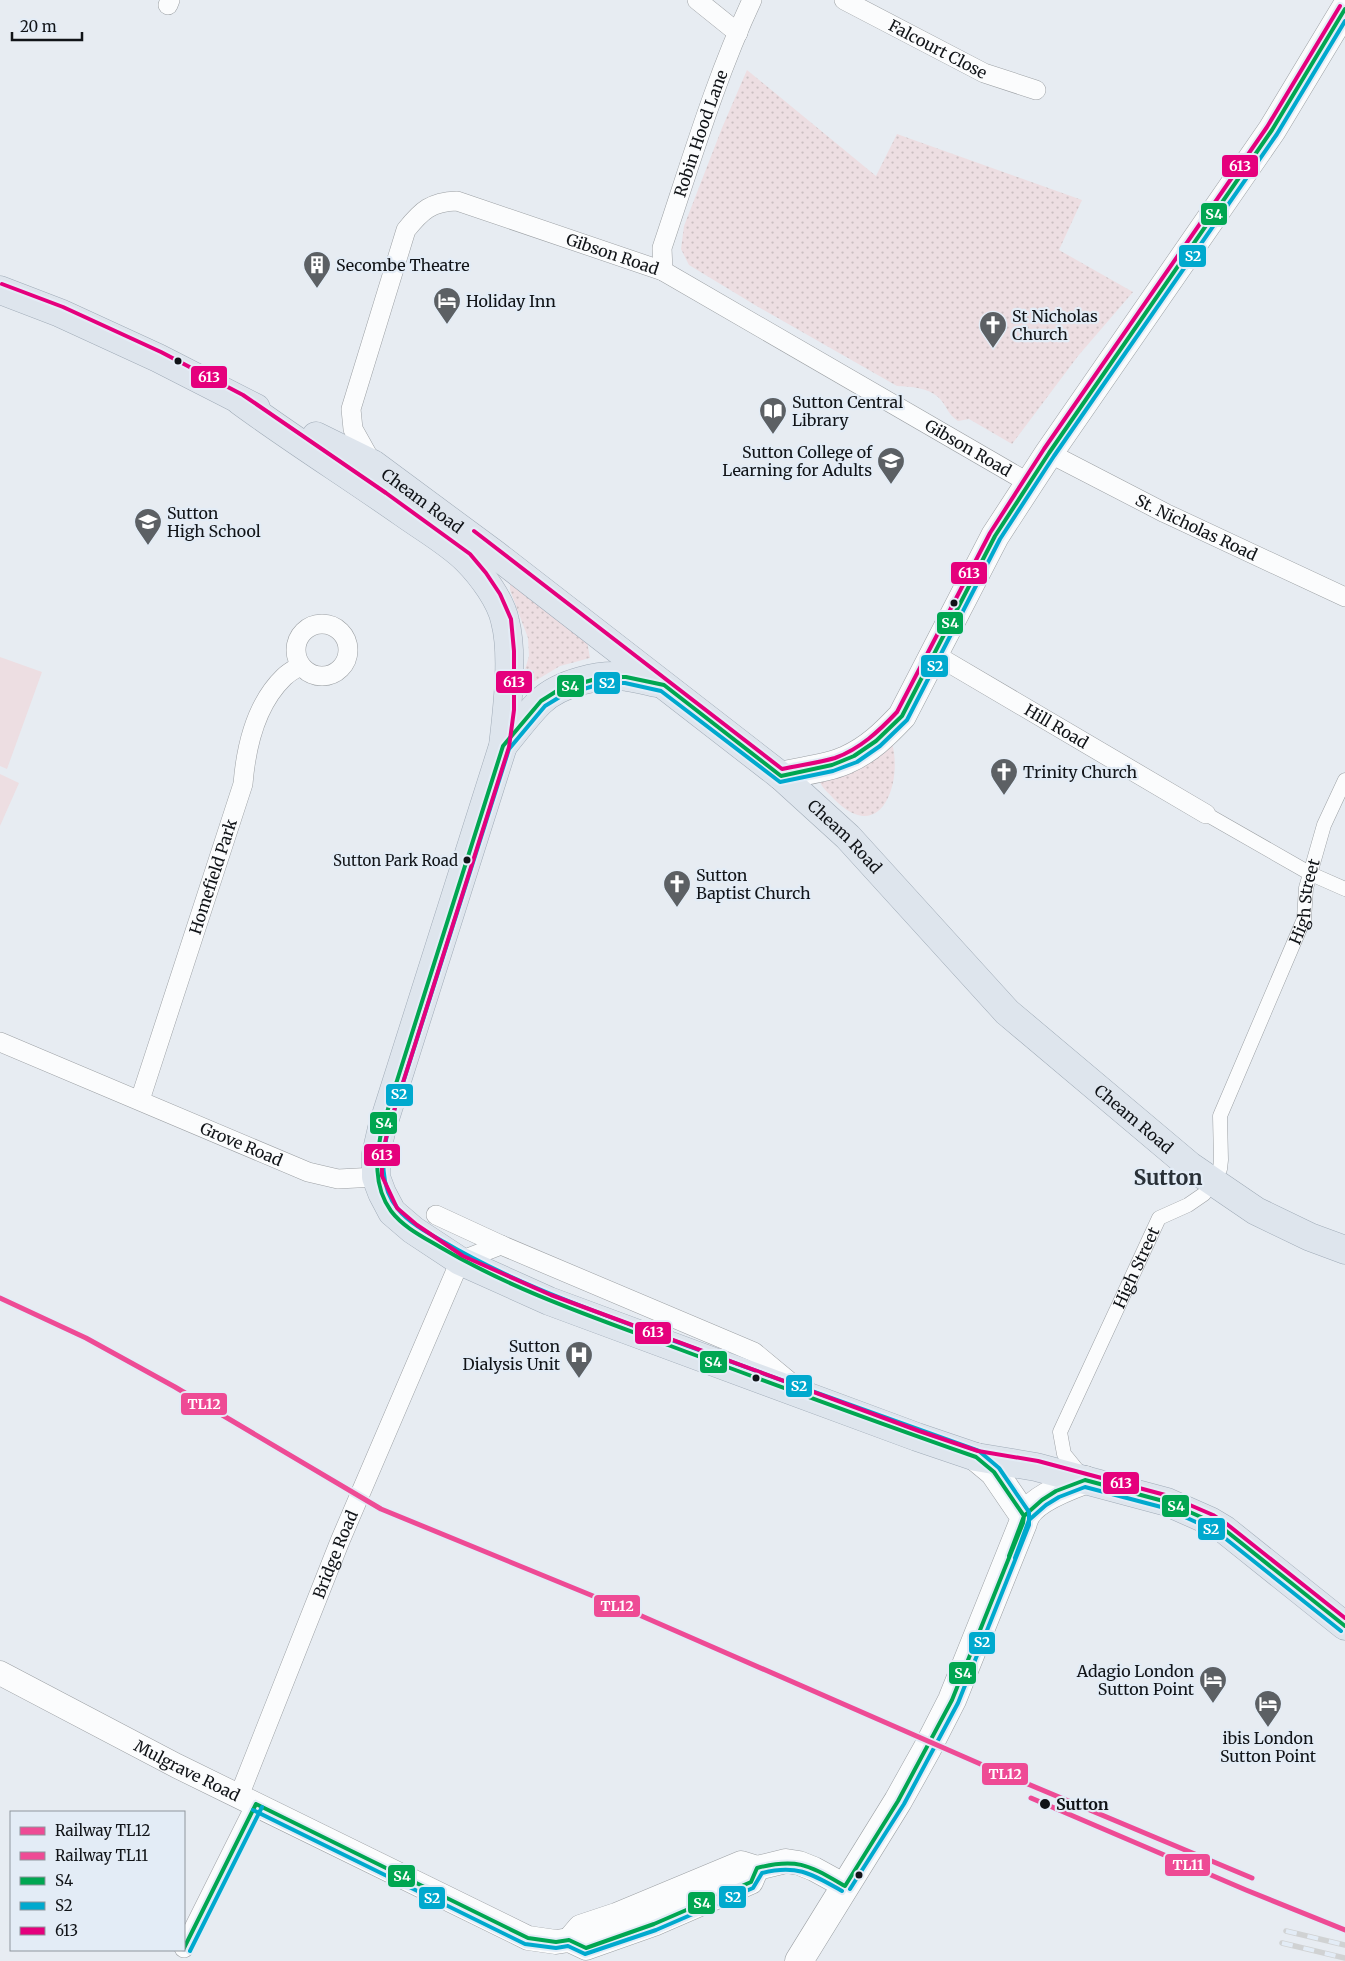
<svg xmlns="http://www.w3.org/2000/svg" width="1345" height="1961" viewBox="0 0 1345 1961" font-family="Merriweather,serif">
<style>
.park{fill:url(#park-dots)}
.garden{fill:#eddee2}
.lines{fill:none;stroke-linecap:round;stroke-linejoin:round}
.pedestrian-casing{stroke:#9ca0a4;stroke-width:15}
.minor-casing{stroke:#9ca0a4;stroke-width:20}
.tertiary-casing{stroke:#9ca0a4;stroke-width:25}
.secondary-casing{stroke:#9ca0a4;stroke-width:29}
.trunk-casing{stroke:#a0abb7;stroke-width:29}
.pedestrian{stroke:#fbfcfd;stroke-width:14}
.minor{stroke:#fbfcfd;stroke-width:19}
.tertiary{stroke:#fbfcfd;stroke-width:24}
.secondary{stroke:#fbfcfd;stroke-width:28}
.trunk{stroke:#dee5ed;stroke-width:28}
.rail-casing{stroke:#d0d2d3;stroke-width:5.5}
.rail{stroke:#e3ecf6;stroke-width:4;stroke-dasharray:11;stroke-linecap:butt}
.bus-1-casing{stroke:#e3ecf6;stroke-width:8}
.bus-2-casing{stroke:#e3ecf6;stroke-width:8}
.bus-3-casing{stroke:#e3ecf6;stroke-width:8}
.bus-1{stroke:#00a651;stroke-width:4}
.bus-2{stroke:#00a9ce;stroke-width:4}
.bus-3{stroke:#e5007d;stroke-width:4}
.rail-1-casing{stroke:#e3ecf6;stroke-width:9}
.rail-2-casing{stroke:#e3ecf6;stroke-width:9}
.rail-1{stroke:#ee4b95;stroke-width:5}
.rail-2{stroke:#ee4b95;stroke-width:5}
.bus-dot{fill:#111418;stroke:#e3ecf6;stroke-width:2}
.labels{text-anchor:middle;stroke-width:4.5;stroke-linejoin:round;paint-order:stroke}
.bus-label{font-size:15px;fill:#111418;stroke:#e3ecf6;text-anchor:end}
.street-label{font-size:16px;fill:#111418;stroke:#e3ecf6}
.poi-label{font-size:16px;fill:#111418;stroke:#e3ecf6;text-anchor:start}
.stop-label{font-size:16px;font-weight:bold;fill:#111418;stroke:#e3ecf6;text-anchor:start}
.district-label{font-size:21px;font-weight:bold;fill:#293037;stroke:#e3ecf6}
.line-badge{stroke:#e3ecf6;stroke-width:2}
.badge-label{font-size:14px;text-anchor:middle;font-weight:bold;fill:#fff}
</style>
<defs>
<pattern id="park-dots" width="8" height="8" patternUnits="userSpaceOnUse" patternTransform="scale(1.25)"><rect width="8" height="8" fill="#eddee2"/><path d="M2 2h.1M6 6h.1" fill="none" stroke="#cabec1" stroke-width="1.8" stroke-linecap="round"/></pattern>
</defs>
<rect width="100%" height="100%" fill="#e7ecf2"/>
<!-- park -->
<path class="park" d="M747 70 876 176 897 134 1082 200 1059 250 1133 292 1078 356 1012 444 969 419 958 421C947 414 947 405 938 397 927 387 911 387 897 386L755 305 689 265 681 249 684 226 722 128Z
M514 583 587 641 590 658 560 666 525 687 520 686 529 656 528 638 510 590V585Z
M892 743C903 782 881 847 834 799 828 792 820 787 819 778Z"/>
<!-- garden -->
<path class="garden" d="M0 657 42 672 7 769 0 766Z
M0 774 19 783 0 826Z"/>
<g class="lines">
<defs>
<g id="pedestrian">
<path d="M1206 814 1311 874 1345 889"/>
<path id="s1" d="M1082 1476 1064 1454 1060 1432 1159 1218 1188 1205 1204 1194 1220 1169 1221 1160 1220 1116 1304 919 1306 888 1324 825 1345 780"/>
</g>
<g id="minor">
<path d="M697 0 738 33"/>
<path id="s2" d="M844 0 984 73 1036 90"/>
<path d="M168 5 170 0"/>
<path id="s3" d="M663 271 662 248C690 165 715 79 752 0"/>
<path id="s4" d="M1049 453 1165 513 1345 597"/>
<path id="s5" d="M372 463 353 429 351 409 406 230C422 210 431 202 457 201L663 271 1029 483"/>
<circle cx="322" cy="650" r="26"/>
<path id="s6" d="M934 654 1206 814"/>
<path id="s7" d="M0 1042 308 1172 338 1179 376 1177"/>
<path id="s8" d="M140 1100 243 784C246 747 256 704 284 677 289 672 295 669 300 666"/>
<path d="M436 1215 501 1245"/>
<path id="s9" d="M239 1796 340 1541 460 1261 501 1245 754 1352 795 1386"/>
<path d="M184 1948 256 1804"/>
</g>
<g id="tertiary">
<path id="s10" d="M0 1673 177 1766 528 1938 556 1942 569 1940 586 1948 654 1924 751 1882 757 1868"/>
<path d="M569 1940 580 1927 616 1915 741 1863 757 1868 786 1861 799 1863 814 1869 845 1886"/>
</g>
<path id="secondary" d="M781 776C800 771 830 768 846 760 869 750 885 734 902 716L995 536 1049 453 1272 130 1345 9
M976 1457 994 1472 1024 1516
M799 1961 898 1801 927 1749 952 1700 1023 1523C1027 1501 1066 1487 1085 1480"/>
<g id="trunk">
<path d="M0 290 60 313 158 358 256 408"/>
<path d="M240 401C293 440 349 475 403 513 424 528 449 542 467 560 482 575 501 601 505 621 514 655 507 711 503 746L382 1128 376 1154V1177L382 1193 392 1212 413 1230 460 1261 549 1301 917 1437 976 1457 1036 1467 1167 1502 1210 1521 1225 1530 1345 1626"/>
<path id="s11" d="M316 436 373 464 496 555 781 776 848 837 1007 1012 1190 1166 1256 1211 1310 1237 1345 1250"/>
<path d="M503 746C515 731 527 715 540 702 560 683 600 673 627 677 637 678 647 681 657 683"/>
</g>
</defs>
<!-- pedestrian casing -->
<use href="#pedestrian" class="pedestrian-casing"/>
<!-- minor casing -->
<use href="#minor" class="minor-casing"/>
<!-- tertiary casing -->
<use href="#tertiary" class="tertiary-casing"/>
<!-- secondary casing -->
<use href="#secondary" class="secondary-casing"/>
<!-- trunk casing -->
<use href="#trunk" class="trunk-casing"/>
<!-- pedestrian -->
<use href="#pedestrian" class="pedestrian"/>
<!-- minor -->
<use href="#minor" class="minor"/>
<!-- tertiary -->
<use href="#tertiary" class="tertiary"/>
<!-- secondary -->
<use href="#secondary" class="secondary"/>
<!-- trunk -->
<use href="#trunk" class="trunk"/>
<defs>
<path id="rail" d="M1286 1931 1345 1945
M1282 1943 1345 1958"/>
</defs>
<!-- rail casing -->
<use href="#rail" class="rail-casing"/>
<!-- rail -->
<use href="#rail" class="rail"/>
<defs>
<path id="bus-1" d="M1009 1556 1024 1516 1042 1500 1056 1491 1085 1480 1167 1502 1210 1521 1225 1530 1345 1626
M256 1804 528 1938 556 1942 569 1940 586 1948 654 1924 751 1882 757 1868C798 1857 810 1866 845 1886
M845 1886 898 1801 952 1700 1023 1523 1024 1516 994 1472 976 1457C873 1421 770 1383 668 1345 590 1316 511 1289 440 1247 423 1237 403 1227 391 1211 373 1186 376 1157 382 1128L503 746 541 701 560 689 603 677H626L664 685 781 776 832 765 854 756 876 741 902 716 995 536 1049 453 1272 130 1345 9
M184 1948 256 1804"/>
<path id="bus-2" d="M1015 1558 1029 1520 1046 1505 1059 1497 1085 1487 1165 1508 1207 1527 1221 1535 1341 1631
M253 1810 525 1944 556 1948 568 1946 585 1954 656 1930 753 1888 762 1873C797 1864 812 1874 842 1891
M850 1889 904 1804 958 1703 1029 1525V1512L999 1468 979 1451C875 1414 772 1377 669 1339 592 1310 515 1284 444 1242 428 1233 409 1223 398 1209 379 1186 382 1157 388 1130L509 749 545 706 563 695 604 683H625L661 691 780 782 833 771 857 762 880 746 907 720 1000 539 1054 456 1277 134 1345 21
M190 1951 262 1807"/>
<path id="bus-3" d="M2 284 63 307 161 352 243 395 386 493 470 554 486 573 500 594 511 619 514 651V710L509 747 388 1130 382 1155V1176L397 1208 417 1225 463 1256 551 1295 919 1431 978 1451 1038 1461 1169 1496 1213 1515 1228 1525 1345 1618
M474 531 782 769C800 765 818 763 835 758 860 749 879 731 897 712L990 533 1044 449 1267 127 1340 6"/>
</defs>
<!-- bus-1 casing -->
<use href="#bus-1" class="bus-1-casing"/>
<!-- bus-2 casing -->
<use href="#bus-2" class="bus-2-casing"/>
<!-- bus-3 casing -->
<use href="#bus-3" class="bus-3-casing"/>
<!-- bus-1 -->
<use href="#bus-1" class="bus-1"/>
<!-- bus-2 -->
<use href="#bus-2" class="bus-2"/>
<!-- bus-3 -->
<use href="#bus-3" class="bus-3"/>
<defs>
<path id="rail-1" d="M0 1298 86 1338 175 1387 381 1509 637 1614 985 1766 1252 1878"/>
<path id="rail-2" d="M1031 1798 1246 1890 1345 1930"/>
</defs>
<!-- rail-1 casing -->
<use href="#rail-1" class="rail-1-casing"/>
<!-- rail-2 casing -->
<use href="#rail-2" class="rail-2-casing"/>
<!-- rail-1 -->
<use href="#rail-1" class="rail-1"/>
<!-- rail-2 -->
<use href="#rail-2" class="rail-2"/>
</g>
<!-- icons -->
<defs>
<symbol id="building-pin" viewBox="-11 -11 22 30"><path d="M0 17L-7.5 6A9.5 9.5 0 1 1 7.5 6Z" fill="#5c6064" stroke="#e3ecf6"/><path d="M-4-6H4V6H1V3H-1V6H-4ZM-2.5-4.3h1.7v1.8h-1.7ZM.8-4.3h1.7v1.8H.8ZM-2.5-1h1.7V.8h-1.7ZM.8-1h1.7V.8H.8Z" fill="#fff"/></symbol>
<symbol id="hotel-pin" viewBox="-11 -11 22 30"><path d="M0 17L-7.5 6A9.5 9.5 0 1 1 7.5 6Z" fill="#5c6064" stroke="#e3ecf6"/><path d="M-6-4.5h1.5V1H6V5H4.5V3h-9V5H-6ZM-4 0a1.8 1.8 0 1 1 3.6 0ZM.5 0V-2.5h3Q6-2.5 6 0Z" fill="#fff"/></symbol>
<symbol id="church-pin" viewBox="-11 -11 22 30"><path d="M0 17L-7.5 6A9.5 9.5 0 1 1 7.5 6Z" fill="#5c6064" stroke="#e3ecf6"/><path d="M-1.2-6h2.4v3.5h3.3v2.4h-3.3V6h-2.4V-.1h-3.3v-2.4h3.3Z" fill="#fff"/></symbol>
<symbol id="library-pin" viewBox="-11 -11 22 30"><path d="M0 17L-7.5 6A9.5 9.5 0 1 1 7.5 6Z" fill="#5c6064" stroke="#e3ecf6"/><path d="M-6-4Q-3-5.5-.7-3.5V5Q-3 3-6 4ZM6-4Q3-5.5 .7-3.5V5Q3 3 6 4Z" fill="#fff"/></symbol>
<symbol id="university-pin" viewBox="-11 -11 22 30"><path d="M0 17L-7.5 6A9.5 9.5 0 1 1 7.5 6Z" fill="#5c6064" stroke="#e3ecf6"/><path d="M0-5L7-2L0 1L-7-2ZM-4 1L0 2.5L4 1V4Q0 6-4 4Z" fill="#fff"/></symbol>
<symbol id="school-pin" viewBox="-11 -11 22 30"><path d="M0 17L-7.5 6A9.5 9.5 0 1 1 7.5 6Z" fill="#5c6064" stroke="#e3ecf6"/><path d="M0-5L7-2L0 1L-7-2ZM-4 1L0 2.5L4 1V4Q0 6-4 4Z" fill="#fff"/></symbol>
<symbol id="hospital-pin" viewBox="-11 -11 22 30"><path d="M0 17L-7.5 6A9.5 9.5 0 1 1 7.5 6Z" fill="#5c6064" stroke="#e3ecf6"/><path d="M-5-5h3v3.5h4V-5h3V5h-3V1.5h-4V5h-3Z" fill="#fff"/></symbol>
</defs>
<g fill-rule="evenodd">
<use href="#building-pin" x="301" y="249" width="32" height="43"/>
<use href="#hotel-pin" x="431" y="285" width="32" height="43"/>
<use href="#church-pin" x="977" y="309" width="32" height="43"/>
<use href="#library-pin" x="757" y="395" width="32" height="43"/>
<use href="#university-pin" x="875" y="445" width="32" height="43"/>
<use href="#school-pin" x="132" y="506" width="32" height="43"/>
<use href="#church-pin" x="988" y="756" width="32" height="43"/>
<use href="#church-pin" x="661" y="868" width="32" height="43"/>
<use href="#hospital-pin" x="563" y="1339" width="32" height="43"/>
<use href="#hotel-pin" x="1197" y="1664" width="32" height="43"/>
<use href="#hotel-pin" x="1252" y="1688" width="32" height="43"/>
</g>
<!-- markers -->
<g class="bus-dot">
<circle cx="178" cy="361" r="4.5"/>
<circle cx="954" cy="603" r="4.5"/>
<circle cx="467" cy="860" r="4.5"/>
<circle cx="756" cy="1378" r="4.5"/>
<circle cx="1045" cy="1804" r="6"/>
<circle cx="859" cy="1875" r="4.5"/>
</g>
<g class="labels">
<!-- bus labels -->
<g class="bus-label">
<text x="458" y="866">Sutton Park Road</text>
</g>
<!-- street labels -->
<g class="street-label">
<text dy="6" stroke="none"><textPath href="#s2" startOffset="106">Falcourt Close</textPath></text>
<text dy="6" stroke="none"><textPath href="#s3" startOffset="144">Robin Hood Lane</textPath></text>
<text dy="6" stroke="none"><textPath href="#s5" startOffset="472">Gibson Road</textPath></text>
<text dy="6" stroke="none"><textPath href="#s5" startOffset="878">Gibson Road</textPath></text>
<text dy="6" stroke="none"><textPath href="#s11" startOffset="125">Cheam Road</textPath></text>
<text dy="6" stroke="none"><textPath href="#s4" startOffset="165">St. Nicholas Road</textPath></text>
<text dy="6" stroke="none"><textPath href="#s6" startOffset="142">Hill Road</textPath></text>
<text dy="6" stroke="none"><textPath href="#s11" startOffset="665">Cheam Road</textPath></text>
<text dy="6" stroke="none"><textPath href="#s8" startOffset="235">Homefield Park</textPath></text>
<text dy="6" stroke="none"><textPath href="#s1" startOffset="652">High Street</textPath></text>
<text dy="6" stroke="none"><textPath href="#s11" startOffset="1070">Cheam Road</textPath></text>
<text dy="6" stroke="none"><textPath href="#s7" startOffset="262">Grove Road</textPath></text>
<text dy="6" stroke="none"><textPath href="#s1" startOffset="232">High Street</textPath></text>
<text dy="6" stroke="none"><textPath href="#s9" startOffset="260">Bridge Road</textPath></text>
<text dy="6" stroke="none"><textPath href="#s10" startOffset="211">Mulgrave Road</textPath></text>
</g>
<!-- poi labels -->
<g class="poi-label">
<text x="336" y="271">Secombe Theatre</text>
<text x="466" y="307">Holiday Inn</text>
<text x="1012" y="322">St Nicholas<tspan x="1012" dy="18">Church</tspan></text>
<text x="792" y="408">Sutton Central<tspan x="792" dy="18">Library</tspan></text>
<text x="872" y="458" text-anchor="end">Sutton College of<tspan x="872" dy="18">Learning for Adults</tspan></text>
<text x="167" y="519">Sutton<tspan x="167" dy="18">High School</tspan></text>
<text x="1023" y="778">Trinity Church</text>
<text x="696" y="881">Sutton<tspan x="696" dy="18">Baptist Church</tspan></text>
<text x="560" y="1352" text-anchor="end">Sutton<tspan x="560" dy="18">Dialysis Unit</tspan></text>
<text x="1194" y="1677" text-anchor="end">Adagio London<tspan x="1194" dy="18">Sutton Point</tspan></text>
<text x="1268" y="1744" text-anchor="middle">ibis London<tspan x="1268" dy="18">Sutton Point</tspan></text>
</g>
<!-- stop labels -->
<g class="stop-label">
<text x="1056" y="1810">Sutton</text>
</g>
<!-- district labels -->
<g class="district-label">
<text x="1168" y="1185">Sutton</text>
</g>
</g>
<g class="line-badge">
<rect x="1221" y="154" width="38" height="24" rx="5" fill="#e5007d"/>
<rect x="1200" y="202" width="28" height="24" rx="5" fill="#00a651"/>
<rect x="1178" y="244" width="29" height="24" rx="5" fill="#00a9ce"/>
<rect x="190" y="365" width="38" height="24" rx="5" fill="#e5007d"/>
<rect x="950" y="561" width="38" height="24" rx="5" fill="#e5007d"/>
<rect x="936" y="611" width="28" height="24" rx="5" fill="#00a651"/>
<rect x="920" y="654" width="29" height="24" rx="5" fill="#00a9ce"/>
<rect x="495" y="670" width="38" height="24" rx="5" fill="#e5007d"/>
<rect x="593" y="671" width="28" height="24" rx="5" fill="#00a9ce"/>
<rect x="556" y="674" width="29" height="24" rx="5" fill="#00a651"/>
<rect x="385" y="1083" width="29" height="24" rx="5" fill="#00a9ce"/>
<rect x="369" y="1111" width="29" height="24" rx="5" fill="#00a651"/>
<rect x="363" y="1143" width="38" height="24" rx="5" fill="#e5007d"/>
<rect x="634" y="1321" width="38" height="24" rx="5" fill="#e5007d"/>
<rect x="699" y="1350" width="29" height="24" rx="5" fill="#00a651"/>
<rect x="785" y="1374" width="28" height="24" rx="5" fill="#00a9ce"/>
<rect x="180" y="1392" width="48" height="24" rx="5" fill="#ee4b95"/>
<rect x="1102" y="1471" width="38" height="24" rx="5" fill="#e5007d"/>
<rect x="1161" y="1494" width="29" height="24" rx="5" fill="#00a651"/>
<rect x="1197" y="1517" width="29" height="24" rx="5" fill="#00a9ce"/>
<rect x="593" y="1594" width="48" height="24" rx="5" fill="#ee4b95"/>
<rect x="968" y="1631" width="28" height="24" rx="5" fill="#00a9ce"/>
<rect x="948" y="1661" width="29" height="24" rx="5" fill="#00a651"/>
<rect x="981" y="1762" width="48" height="24" rx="5" fill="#ee4b95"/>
<rect x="1164" y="1853" width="47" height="24" rx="5" fill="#ee4b95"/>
<rect x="387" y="1864" width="29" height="24" rx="5" fill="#00a651"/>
<rect x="718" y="1885" width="29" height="24" rx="5" fill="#00a9ce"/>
<rect x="418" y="1886" width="28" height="24" rx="5" fill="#00a9ce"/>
<rect x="687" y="1891" width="29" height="24" rx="5" fill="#00a651"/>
</g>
<g class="badge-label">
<text x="1240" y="171">613</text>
<text x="1214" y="219">S4</text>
<text x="1193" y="261">S2</text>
<text x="209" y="382">613</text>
<text x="969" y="578">613</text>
<text x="950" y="628">S4</text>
<text x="935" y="671">S2</text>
<text x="514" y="687">613</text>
<text x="607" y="688">S2</text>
<text x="570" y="691">S4</text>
<text x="399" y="1099">S2</text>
<text x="384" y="1128">S4</text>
<text x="382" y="1160">613</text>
<text x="653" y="1337">613</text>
<text x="713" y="1367">S4</text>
<text x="799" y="1391">S2</text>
<text x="204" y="1409">TL12</text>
<text x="1121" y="1488">613</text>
<text x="1176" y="1511">S4</text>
<text x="1211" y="1534">S2</text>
<text x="617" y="1611">TL12</text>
<text x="982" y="1647">S2</text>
<text x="963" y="1678">S4</text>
<text x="1005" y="1779">TL12</text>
<text x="1188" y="1870">TL11</text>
<text x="402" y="1881">S4</text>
<text x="733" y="1902">S2</text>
<text x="432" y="1903">S2</text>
<text x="702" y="1908">S4</text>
</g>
<!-- legend -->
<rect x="10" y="1811" width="175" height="140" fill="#e3ecf6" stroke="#8f969d"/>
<rect x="20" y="1827" width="25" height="8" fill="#ee4b95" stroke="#8f969d"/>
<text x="55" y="1836" font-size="15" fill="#111418">Railway TL12</text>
<rect x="20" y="1852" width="25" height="8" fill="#ee4b95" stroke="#8f969d"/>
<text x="55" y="1861" font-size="15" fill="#111418">Railway TL11</text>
<rect x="20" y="1877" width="25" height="8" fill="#00a651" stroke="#8f969d"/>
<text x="55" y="1886" font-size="15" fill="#111418">S4</text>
<rect x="20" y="1902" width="25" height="8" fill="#00a9ce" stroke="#8f969d"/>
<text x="55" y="1911" font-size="15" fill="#111418">S2</text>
<rect x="20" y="1927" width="25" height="8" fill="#e5007d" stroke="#8f969d"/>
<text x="55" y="1936" font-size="15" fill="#111418">613</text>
<!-- scale -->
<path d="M12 32v8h70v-8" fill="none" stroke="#111418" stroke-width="2.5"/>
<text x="20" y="32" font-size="15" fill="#111418" stroke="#e3ecf6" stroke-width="4" paint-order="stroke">20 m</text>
</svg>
